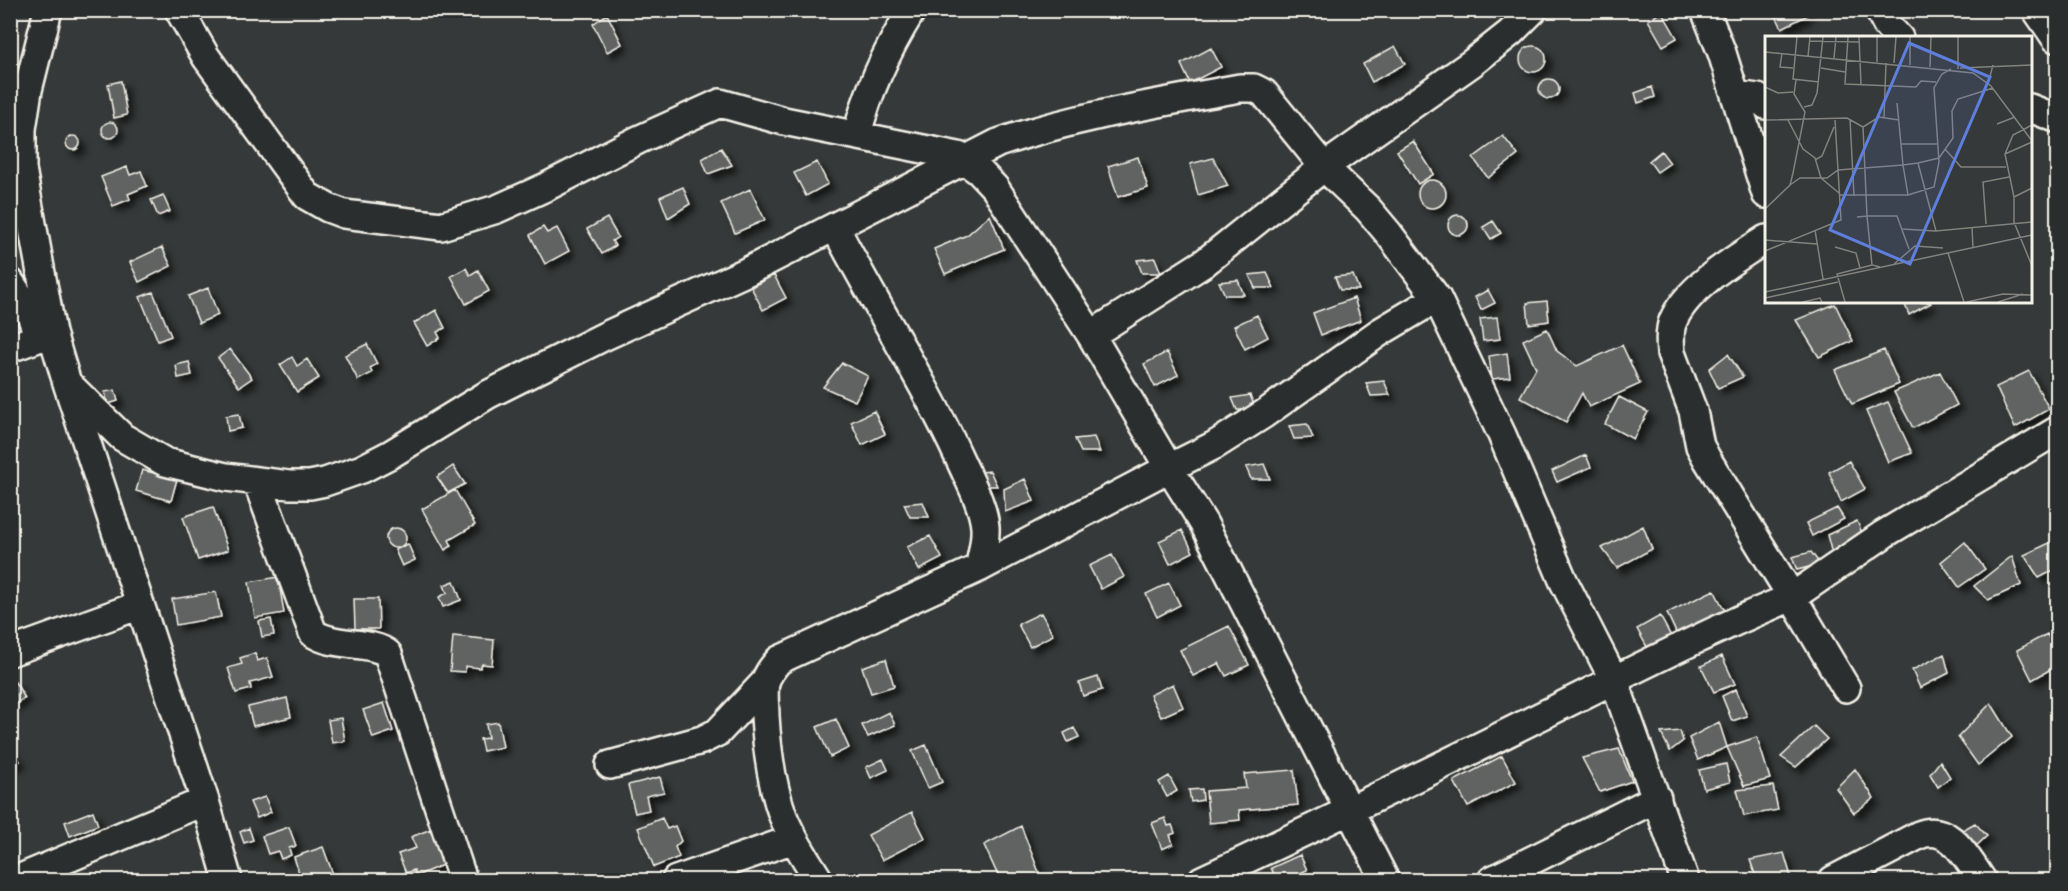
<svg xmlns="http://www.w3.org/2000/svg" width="2068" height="891" viewBox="0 0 2068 891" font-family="Kalam,sans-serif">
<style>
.building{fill:#616362;stroke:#f4f1e8;stroke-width:1.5;filter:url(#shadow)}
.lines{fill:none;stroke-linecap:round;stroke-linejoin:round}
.minor-casing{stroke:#f4f1e8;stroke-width:32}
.major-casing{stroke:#f4f1e8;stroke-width:38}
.minor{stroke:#2a2d2e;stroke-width:27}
.major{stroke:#2a2d2e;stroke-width:33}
.inset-road{fill:none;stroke:#82837f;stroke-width:1.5}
.view{fill:#5e7fdd;fill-opacity:0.15;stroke:#5e7fdd;stroke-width:3}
.inset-edge{fill:none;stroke:#f4f1e8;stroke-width:3}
</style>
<defs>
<filter id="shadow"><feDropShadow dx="5.5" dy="5.5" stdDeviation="3" flood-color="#0009"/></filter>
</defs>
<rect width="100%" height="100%" fill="#363939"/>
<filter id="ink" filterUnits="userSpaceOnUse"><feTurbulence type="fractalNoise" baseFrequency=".0167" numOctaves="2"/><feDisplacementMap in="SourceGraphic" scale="12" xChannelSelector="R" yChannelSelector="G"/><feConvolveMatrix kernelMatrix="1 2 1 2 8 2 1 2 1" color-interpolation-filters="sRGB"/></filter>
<g filter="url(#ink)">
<!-- building -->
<path class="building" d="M1773 10H1806L1808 15 1782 28Z
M1662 12 1677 38 1663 46 1648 20Z
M607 14 622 44 607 52 593 24Z
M1520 59a13 13 0 1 1 26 0a13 13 0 1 1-26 0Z
M1395 46 1405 64 1372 82 1363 64Z
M1211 48 1221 67 1190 83 1181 64Z
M1539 89a10 10 0 1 1 20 0a10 10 0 1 1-20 0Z
M121 81 127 115 114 118 108 84Z
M1652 87 1655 97 1638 103 1635 93Z
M102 130a8 8 0 1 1 16 0a8 8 0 1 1-16 0Z
M66 143a7 7 0 1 1 14 0a7 7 0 1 1-14 0Z
M1503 136 1518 155 1488 178 1473 158Z
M1413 141 1434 174 1418 184 1397 151Z
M721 148 732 165 708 174 702 159Z
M1661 151 1670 163 1657 172 1649 161Z
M1138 157 1148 188 1118 197 1108 166Z
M1213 158 1228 186 1198 195 1190 164Z
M817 162 828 184 806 196 794 173Z
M127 167 130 175 141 171 147 186 128 194 130 199 113 206 101 177Z
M1418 194a14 14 0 1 1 28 0a14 14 0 1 1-28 0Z
M683 187 690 204 668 218 660 197Z
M750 189 765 220 735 233 721 203Z
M163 195 170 211 158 216 151 200Z
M990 215 1004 249 945 274 934 249 967 235Z
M1448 225a10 10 0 1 1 20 0a10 10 0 1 1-20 0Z
M607 218 618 237 612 241 615 246 602 254 587 229Z
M1493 221 1501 233 1491 239 1483 227Z
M543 227 547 233 557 228 569 251 545 264 530 235Z
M162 247 171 266 139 282 130 262Z
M1155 258 1161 273H1142L1137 260Z
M466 268 470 275 478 270 489 291 466 304 451 276Z
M1267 273 1274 288H1255L1249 275Z
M774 275 786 298 763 310 751 287Z
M1353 275 1359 290H1340L1335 277Z
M1238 280 1244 295H1225L1219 282Z
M208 288 218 315 199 323 188 296Z
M1488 290 1495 303 1481 310 1475 297Z
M153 292 171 336 158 341 140 297Z
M1354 298 1361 320 1321 335 1313 313Z
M1547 301 1549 321 1529 324 1527 303Z
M1904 302H1930L1931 303 1909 315Z
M1835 304 1853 341 1819 357 1796 320Z
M436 310 445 328 437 332 440 338 427 346 414 323Z
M1257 315 1268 337 1245 349 1234 326Z
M1497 317 1500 339 1483 341 1480 319Z
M1547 329 1557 351 1577 366 1622 345 1640 384 1589 407 1582 393 1566 422 1520 397 1536 368 1523 340Z
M367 344 377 364 370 368 372 373 358 380 345 355Z
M230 349 252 378 239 387 218 358Z
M1884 350 1899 384 1852 404 1835 370Z
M1167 352 1178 375 1155 387 1144 364Z
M1507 353 1510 377 1492 379 1489 356Z
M1728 354 1743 377 1718 388 1709 369Z
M292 357 297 366 307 359 319 378 297 392 280 365Z
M189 362 192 375 178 378 176 365Z
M842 363 868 376 855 401 823 387Z
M2029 371 2049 409 2015 428 1996 387Z
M1940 372 1957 405 1913 428 1894 392Z
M1384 381 1390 395 1371 396 1366 383Z
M115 390 118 401 108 404 105 392Z
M1250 395 1256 410H1237L1232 398Z
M1619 397 1648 412 1633 439 1605 424Z
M1888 402 1912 453 1888 462 1866 411Z
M874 411 885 434 862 445 851 422Z
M239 414 242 428 228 431 226 416Z
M1307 424 1313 438 1294 439 1289 426Z
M1094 437 1100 452H1081L1075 439Z
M1586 455 1591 467 1557 482 1552 471Z
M1849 461 1865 489 1841 502 1829 472Z
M1264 464 1270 479H1251L1246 467Z
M453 466 465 484 448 493 437 477Z
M142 470 177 479 171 501 136 491Z
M990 471 997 486H978L972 473Z
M1025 479 1034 501 1005 512 1004 489Z
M455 490 475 525 449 540 452 546 445 550 422 509Z
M923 502 929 517H910L904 504Z
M213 507 228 550 198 560 183 517Z
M1837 508 1844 519 1812 536 1806 523Z
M1857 521 1864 538 1832 554 1827 535Z
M1643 526 1652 549 1617 568 1602 548Z
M386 538a10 10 0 1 1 20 0a10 10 0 1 1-20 0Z
M1182 530 1193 552 1170 564 1159 541Z
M930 536 942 558 919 570 907 547Z
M2058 539V568L2039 578 2024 555Z
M1965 542 1985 569 1959 587 1941 562Z
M408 544 415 560 402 566 395 550Z
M1811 552 1820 564 1797 570 1792 557Z
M1112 555 1124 577 1101 589 1089 566Z
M2012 556 2021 585 1988 600 1974 586Z
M278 577 284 613 255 618 249 582Z
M454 581 461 600 443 607 439 597 447 593 444 585Z
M1169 583 1180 605 1157 617 1146 594Z
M1714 590 1727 615 1679 639 1667 613Z
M216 592 221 617 176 625 172 599Z
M354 599H378L379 629H355Z
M1041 613 1053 635 1030 647 1018 624Z
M1660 616 1674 642 1650 652 1637 629Z
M271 619 274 635 262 637 259 621Z
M1229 626 1249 665 1226 676 1219 663 1193 676 1180 650Z
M2047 634 2058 653V665L2032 680 2017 650Z
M453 636 494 640 492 665 482 664 480 668 465 666V672L450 671Z
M255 653 257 661 267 658 273 677 250 683 251 689 236 693 228 668 242 664 240 658Z
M1944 654 1949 673 1920 688 1912 670Z
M1722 656 1735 684 1714 692 1701 666Z
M886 659 894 686 871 693 862 667Z
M1098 677 1102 690 1083 696 1079 683Z
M15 682 25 698 10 707V685Z
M1173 684 1183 707 1161 717 1150 695Z
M1736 689 1747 716 1732 721 1722 696Z
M287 698 291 717 253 726 248 707Z
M384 703 393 731 373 738 363 710Z
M1991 703 2012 737 1978 765 1958 737Z
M889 712 895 725 868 737 862 725Z
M341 718 345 741 332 743 328 720Z
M836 719 849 748 830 757 817 727Z
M498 722 503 747 483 751 480 739 488 738 486 724Z
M1719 722 1727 747 1698 760 1689 738Z
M1814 726 1827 739 1796 767 1781 757Z
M1074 728 1079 737 1068 742 1064 733Z
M1680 731 1683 741 1670 751 1661 733Z
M1757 737 1770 779 1744 786 1727 747Z
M926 745 942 782 928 788 912 751Z
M10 748 20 761 10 768Z
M1619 749 1632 781 1600 792 1582 758Z
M1502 756 1516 782 1468 807 1454 781Z
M883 759 888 770 871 778 866 767Z
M1940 761 1950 777 1938 787 1930 774Z
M1726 764 1730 782 1704 789 1699 770Z
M1855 769 1874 798 1854 813 1836 788Z
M1294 770 1298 805 1239 810 1240 820 1209 823 1206 791 1246 788 1244 774Z
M1169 776 1177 791 1167 797 1159 782Z
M660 777 664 792 646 796 649 810 635 813 628 785Z
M1773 786 1778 810 1744 816 1737 790Z
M1202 789 1203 800 1191 802 1189 790Z
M265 797 271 812 257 818 250 802Z
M93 811 98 825 70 836 65 822Z
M912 812 925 838 882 860 868 835Z
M662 818 667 829 675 826 681 841 675 847 679 857 654 867 638 828Z
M1165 818 1168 826 1172 825 1175 833 1170 835 1173 844 1162 849 1152 823Z
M1975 823 1987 836 1973 849 1959 832Z
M1021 826 1042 880H1000L984 845Z
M289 827 296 846 289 848 291 855 281 859 278 851 268 854 262 836Z
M249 828 253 840 244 843 240 832Z
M431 829 445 864 416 876 414 870 406 873 398 854 416 848 411 837Z
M323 847 335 880H307L305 875 300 876 294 857Z
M1784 853 1792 880H1757L1750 860Z
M1300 855 1307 870 1285 880H1277L1271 868Z"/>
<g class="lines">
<defs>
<path id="minor" d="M48 10 28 90 22 129V169L52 333 67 383 205 801 228 880
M179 10 206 57 307 196 328 208 344 214 441 226 497 209 546 187 638 140 720 103 784 121 958 156 979 171 995 188 1091 335 1169 468 979 568 779 660C773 667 767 674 765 683 763 694 765 705 765 716 767 749 771 784 783 816 792 839 806 859 819 880
M1705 10 1722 53 1766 194
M1879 10 1887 25 1899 38
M1736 95 1758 98 1766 105
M2030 108 2058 119
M857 135C868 89 887 50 912 10
M835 227C876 306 924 381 961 462 970 482 983 505 985 527 986 541 982 555 979 568
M10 282 30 312 39 338
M1091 335 1204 263 1324 167 1472 63 1510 33 1533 10
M10 348 52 333
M67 383 122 437 165 462 226 477 289 485H310L325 482 362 469 391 454 487 395 605 336 746 272 998 143C1076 116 1160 103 1240 88H1254L1264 93 1324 167 1368 209 1389 234 1437 298 1502 435 1563 580 1614 680 1685 880
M257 481 313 633C335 648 372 640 388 654L463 880
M10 652 140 605
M1846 688 1792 597 1884 534 2058 430
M610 765 702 740 718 732 765 682
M16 880 205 801
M676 880 794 839
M1202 880C1312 829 1421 776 1529 722 1616 679 1702 634 1792 597L1707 459 1700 446 1693 411 1671 353C1670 343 1669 330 1673 321 1687 287 1737 258 1766 239
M1385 880 1204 524 1169 468 1215 445 1264 414 1380 332 1437 298
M1492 880 1657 798
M1833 880 1919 835C1950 822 1967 859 1982 880"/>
<path id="major" d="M2040 10 2058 36"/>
</defs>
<!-- minor casing -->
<use href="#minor" class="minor-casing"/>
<!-- major casing -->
<use href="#major" class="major-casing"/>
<!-- minor -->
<use href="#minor" class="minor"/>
<!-- major -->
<use href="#major" class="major"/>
</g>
</g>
<!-- overview -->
<g transform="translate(1765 36)">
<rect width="267" height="267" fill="#363939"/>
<path class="inset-road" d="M32 1 28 43 54 46M83 1 80 48 151 51 156 45 171 46M94 1 96 48M45 5 94 6M0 16 208 37 226 50 267 105M17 17 15 31 28 32M43 20 45 1M69 22 71 1M112 26V1M129 27 131 1M145 29V1M165 31 166 1M56 32 80 36M195 32 267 29M193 33V1M223 48 228 29M0 51 13 57 28 56M132 67 138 129 153 127 174 122 188 102 187 75 193 63 228 52M39 71 47 69 52 57 58 1M119 81 121 27M85 83 89 160M0 84 82 82 98 91M23 84 38 113 50 122 56 142 74 157M232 88 250 81M267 89 248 99 240 118 249 161V186L267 230M98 91 102 180H132L144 213M98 91 114 81 134 84M136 108H172M180 113 196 131H241M240 118 267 106M50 124 57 120 69 91M153 127 171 195 267 186M25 149 35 142H62L73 134 138 129 143 159M74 159H143L169 151 174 126 169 52 177 38 186 33M249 161 267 152M0 173 25 149 28 137 40 76 29 58 31 44M92 181 102 180 107 229 115 231M221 188 218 146 244 141M207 191 208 212M136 193 171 195M50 194 58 243M0 204 52 208M70 211 91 217 95 232M0 215 76 184 70 84M183 217 199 266M129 228 150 210 178 212M0 256 267 199M0 262 73 246M38 266 55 262 57 266M80 266 72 238 107 229M202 266 238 258 267 259M233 266 258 258"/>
<path class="view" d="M144 7 225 41 145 228 65 194Z"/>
<rect width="267" height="267" class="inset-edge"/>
</g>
<!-- margin -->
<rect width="2068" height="891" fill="none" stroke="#2a2d2e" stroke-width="36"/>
<rect x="18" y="18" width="2032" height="855" fill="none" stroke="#f4f1e8" stroke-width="2" filter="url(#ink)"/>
</svg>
